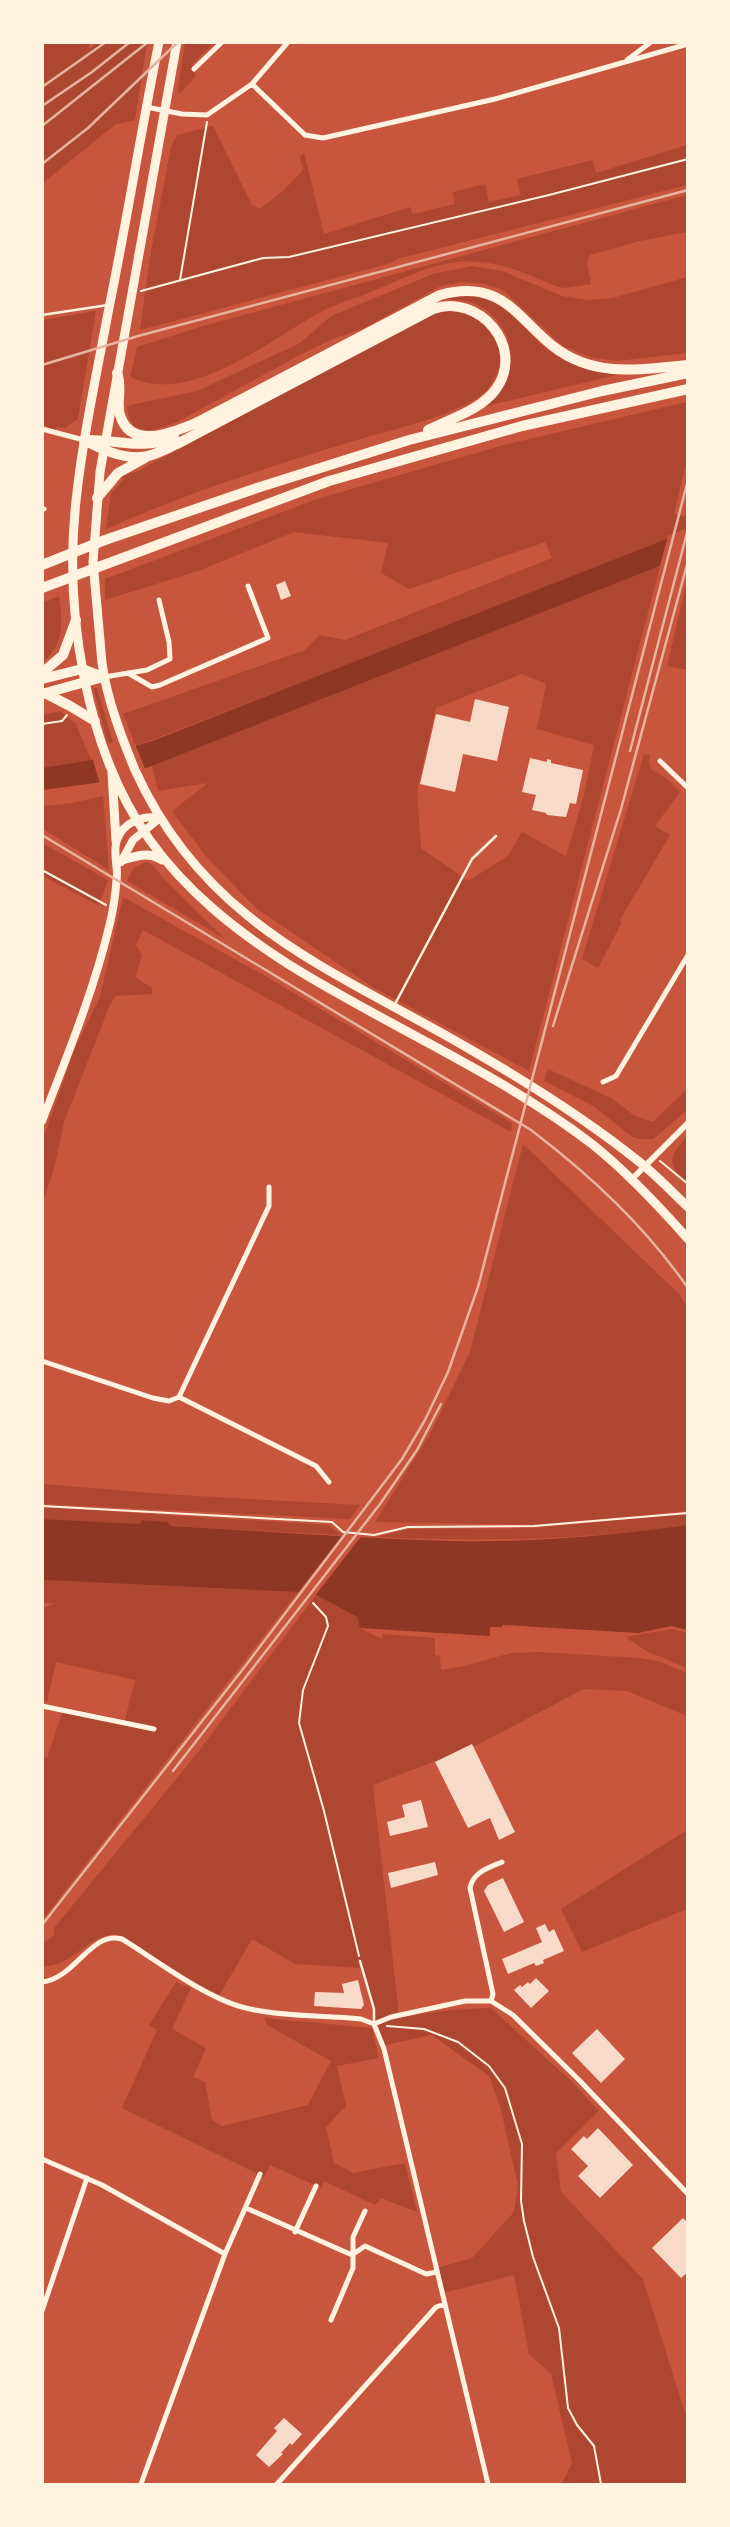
<svg xmlns="http://www.w3.org/2000/svg" width="730" height="2527" viewBox="0 0 730 2527" font-family="'Fira Sans Condensed',sans-serif">
<style>
.green{fill:#ae4732;fill-rule:evenodd}
.water{fill:#8f3625}
.pier{fill:#c8553d}
.building{fill:#f7dbc8}
.lines{fill:none;stroke-linecap:round;stroke-linejoin:round}
.path{stroke:#fff3e0;stroke-width:2}
.service{stroke:#fff3e0;stroke-width:2.5}
.minor{stroke:#fff3e0;stroke-width:5}
.tertiary{stroke:#fff3e0;stroke-width:6}
.secondary{stroke:#fff3e0;stroke-width:8}
.primary{stroke:#fff3e0;stroke-width:9}
.motorway{stroke:#fff3e0;stroke-width:10}
.rail{stroke:#e9b49f;stroke-width:2.5}
</style>
<rect width="100%" height="100%" fill="#c8553d"/>
<!-- green -->
<path class="green" d="M43 42 89 43V49L98 43H147L135 120 116 124 43 183Z
M185 43H214L191 65 196 76 179 94 178 88Z
M213 126 252 205 260 209 284 190 303 170 300 156 304 153 324 234 410 207 413 214 455 204 453 192 485 184 489 202 520 195 517 179 593 160 596 173 687 145V185L397 259 391 263 140 330 150 257 171 147 177 135Z
M687 195V232L640 241 590 255 587 262 591 284 565 288 558 287C524 273 497 259 459 262 431 263 394 283 366 294 350 300 332 305 317 314 267 342 189 406 130 377L137 347 203 326Z
M472 266 502 271 562 296 587 300 613 298 687 277V353L617 361 590 357 563 346 503 290 485 284 463 282 441 286 364 328 333 339 300 355 179 421C156 430 131 441 127 407L131 405 197 391 300 343 331 316 433 274Z
M457 295C519 296 518 335 562 359 578 367 606 368 616 375L483 407C491 396 502 384 508 372 519 345 498 312 473 303 463 299 452 301 443 299Z
M449 309C475 314 478 316 495 337 509 353 495 386 479 397 448 418 385 431 347 443 265 468 184 494 106 529L111 493 124 479 122 476 138 471 427 316Z
M96 311 78 419 65 428 57 427 55 430 43 425 42 320Z
M687 402V459L674 514 685 517 687 507V531L593 570 136 746 123 714 305 650 320 635 345 640 552 558 545 542 409 589 381 573 388 543 294 532 198 571 105 600V579L317 499 504 445Z
M660 566 529 1071 374 988 257 909 205 855 172 811 208 783 158 791 152 766ZM522 674 546 684 537 729 594 745 584 795 566 856 522 832 509 855 468 881 421 848 417 791 436 708Z
M687 581V670L667 666Z
M59 596C63 621 64 645 43 662V600L44 602Z
M93 688H97L113 742 108 743Z
M60 711 76 724 91 760 43 768 42 715Z
M644 754 650 755C646 772 655 771 665 777 670 781 675 787 680 792L655 826 670 835 620 920 622 922 598 968 582 959Z
M103 796 109 870 43 829V806L73 803Z
M42 843 108 880 99 906 43 876Z
M147 862 154 866 164 879 225 939 127 881 133 869Z
M123 897 267 977 512 1123 511 1132 143 930 136 945 142 956 135 977 152 988V994L115 996 109 1007 64 1122 55 1165 43 1202V1139L75 1048 100 997Z
M548 1069 611 1098 635 1116 653 1122 687 1089V1110L653 1139H639L631 1136 593 1106 544 1081Z
M687 1136V1182C665 1164 670 1156 687 1136Z
M523 1144 680 1295 687 1307V1511L535 1525 375 1522 429 1436 470 1352Z
M42 1484 179 1495 360 1505 350 1519 43 1504Z
M42 1507 328 1525 342 1535 170 1526 168 1522 142 1520 140 1524 43 1519Z
M687 1513V1525C585 1540 480 1542 376 1537L408 1529 536 1528Z
M43 1580 298 1592 43 1919V1757L47 1758 64 1707 125 1720 135 1680 56 1662 47 1702 43 1701V1608L56 1603H43Z
M316 1595 357 1617 360 1628 382 1639V1634L435 1638V1655L440 1656 441 1670 464 1666 511 1653 538 1652 640 1658 658 1661 687 1673V1716L627 1691 584 1689 477 1745 373 1785 399 2015 376 2023 374 2009 362 1968 295 1964 252 1939 219 1996 115 1934C87 1936 70 1968 43 1966L42 1944 54 1935V1928L195 1756Z
M672 1629 687 1633V1668L648 1652 625 1637Z
M687 1830V1909L582 1952 561 1909Z
M176 1982 191 1988 172 2029 206 2048 193 2077 205 2082 212 2120 222 2126 308 2105 331 2061 267 2025 264 2018 372 2028 379 2058 337 2066 346 2106 326 2127 334 2163 353 2173 405 2163 417 2212 381 2198 375 2205 324 2181 321 2188 270 2165 264 2177 122 2108 157 2030 149 2025Z
M491 2008 570 2080 599 2111 556 2153 561 2192 643 2279 687 2419V2484H562L572 2463 551 2374 529 2354 514 2275 443 2293 437 2268 472 2258 514 2212 518 2185 500 2106 489 2076 432 2035 385 2045 377 2024C415 2013 452 2009 491 2008Z"/>
<!-- water -->
<path class="water" d="M687 531 660 566 152 766 96 783 43 790 42 768 91 760 155 740Z
M43 1519 140 1524 142 1520 168 1522 170 1526C263 1531 356 1538 450 1541 528 1543 610 1536 687 1525V1630L671 1626 638 1633 503 1625 502 1627H490V1636L360 1628 357 1617 316 1595 298 1592 43 1580Z"/>
<!-- pier -->
<path class="pier" d="M688 528V557L659 569 668 536Z
M135 744 146 771 100 784 92 757Z
M344 1533 363 1534 314 1597 296 1595Z"/>
<!-- building -->
<path class="building" d="M285 581 291 596 281 600 276 585Z
M475 699 509 707 497 761 463 754 455 792 420 784 436 714 470 722Z
M530 758 547 762V759L551 760V763L583 770 576 804 570 803 566 817 547 815 546 813 532 810 536 795 522 792Z
M472 1744 515 1832 499 1840 490 1818 468 1828 435 1762Z
M421 1800 428 1827 390 1836 387 1822 405 1817 402 1805Z
M435 1862 438 1875 391 1888 388 1873Z
M503 1878 524 1922 504 1932 484 1891 488 1885Z
M545 1924 549 1932 554 1929 564 1951 543 1960 544 1963 536 1966 534 1963 508 1974 502 1959 542 1942 536 1928Z
M536 1978 549 1991 531 2008 514 1990 520 1985 522 1987 528 1982 530 1984Z
M358 1980 364 2005 361 2009 314 2006 315 1992 344 1993 342 1984Z
M597 2029 625 2059 601 2083 572 2053Z
M598 2128 633 2165 600 2198 578 2176 588 2166 571 2149 584 2136 587 2139Z
M683 2218 688 2223V2272L681 2278 652 2248Z
M284 2418 302 2434 292 2445 290 2443 281 2453 283 2454 269 2467 256 2455 277 2431 274 2428Z"/>
<g class="lines">
<!-- path -->
<path class="path" d="M180 280 207 122
M141 291 263 258 289 257 549 195 688 159
M42 724 62 721 67 715
M42 870 106 905
M660 1161 688 1184
M42 1506 332 1522 343 1532 374 1535 408 1527 534 1526 688 1513
M313 1603 326 1617 328 1626 303 1690 299 1723 324 1811 359 1956
M387 2026 424 2029 458 2042 489 2066 505 2088 522 2144 521 2201 524 2221 533 2257 559 2328 568 2408 577 2425 594 2446 601 2484"/>
<!-- service -->
<path class="service" d="M42 315 108 305
M394 1006 472 859 496 836
M360 1961 374 2009V2023"/>
<!-- minor -->
<path class="minor" d="M627 60 651 42
M194 69 222 42
M252 84 305 135 323 138 495 99 688 44
M146 107 182 114 207 115 252 84 288 42
M42 429 84 440
M42 508 44 509
M128 673 152 687 160 685 268 638 248 586
M104 677 147 670 170 659 169 642 159 600
M660 761 688 788
M603 1082 616 1076 688 955
M42 1361 153 1398 169 1401 179 1397 316 1466 329 1482
M179 1397 269 1206V1187
M42 1706 154 1729
M42 1982C75 1979 91 1930 122 1939 158 1961 209 2001 250 2009 286 2017 324 2015 361 2019L374 2024
M491 2001 493 1994 470 1888C473 1872 488 1868 502 1862
M374 2024 384 2049 488 2484
M374 2024 391 2017 465 2001H491L513 2015 579 2080 688 2194
M42 2159 102 2185 225 2254 141 2484
M246 2208 352 2255 365 2246 426 2274 437 2272
M295 2232 316 2186
M225 2254 260 2174
M42 2311 87 2178
M331 2320 353 2268V2237L365 2211
M277 2484 436 2307 445 2304"/>
<!-- tertiary -->
<path class="tertiary" d="M632 1179 688 1123"/>
<!-- secondary -->
<path class="secondary" d="M121 862 133 840 160 818
M42 1121C67 1056 94 991 110 923 114 907 116 890 117 874 117 864 113 849 117 840 123 822 143 815 160 818"/>
<!-- primary -->
<path class="primary" d="M159 42C141 131 127 220 109 308 97 372 83 436 76 501 64 610 85 748 149 839 186 891 235 930 288 964 387 1026 498 1072 592 1144 627 1172 658 1205 688 1239
M177 42 100 472 93 562 102 663C107 699 121 736 135 770 206 927 335 970 473 1051 532 1085 589 1121 642 1164 658 1177 673 1193 688 1207
M112 773 116 841
M122 860C137 856 148 851 162 860"/>
<!-- motorway -->
<path class="motorway" d="M117 373C123 387 116 402 120 415 131 452 176 431 198 422L440 295C516 274 522 340 581 362 615 375 652 368 688 365
M84 440C102 450 126 461 148 456 157 454 168 448 177 444L433 309C479 293 526 347 496 389 481 410 450 419 428 430
M85 440C116 439 144 451 174 437
M97 498 118 473 145 458
M42 565 105 540 260 487 409 440 602 391 688 373
M42 588 329 481 522 426 688 389
M42 673 63 655 76 620
M42 679 82 669 103 677
M45 693 70 706 95 721
M42 694 103 677"/>
<!-- rail -->
<path class="rail" d="M42 87 106 42
M42 106 92 72 130 42
M42 126 148 42
M42 164 88 128 178 42
M42 365 138 336 688 190
M630 751 688 529
M42 835 531 1130C591 1176 644 1225 688 1288
M553 1026 621 809 688 561
M173 1771 380 1504 417 1450 441 1404
M42 1925 243 1669 402 1459 425 1420 448 1372 478 1287 688 480"/>
</g>
<!-- border -->
<rect width="730" height="2527" fill="none" stroke="#fff3e0" stroke-width="88"/>
</svg>
